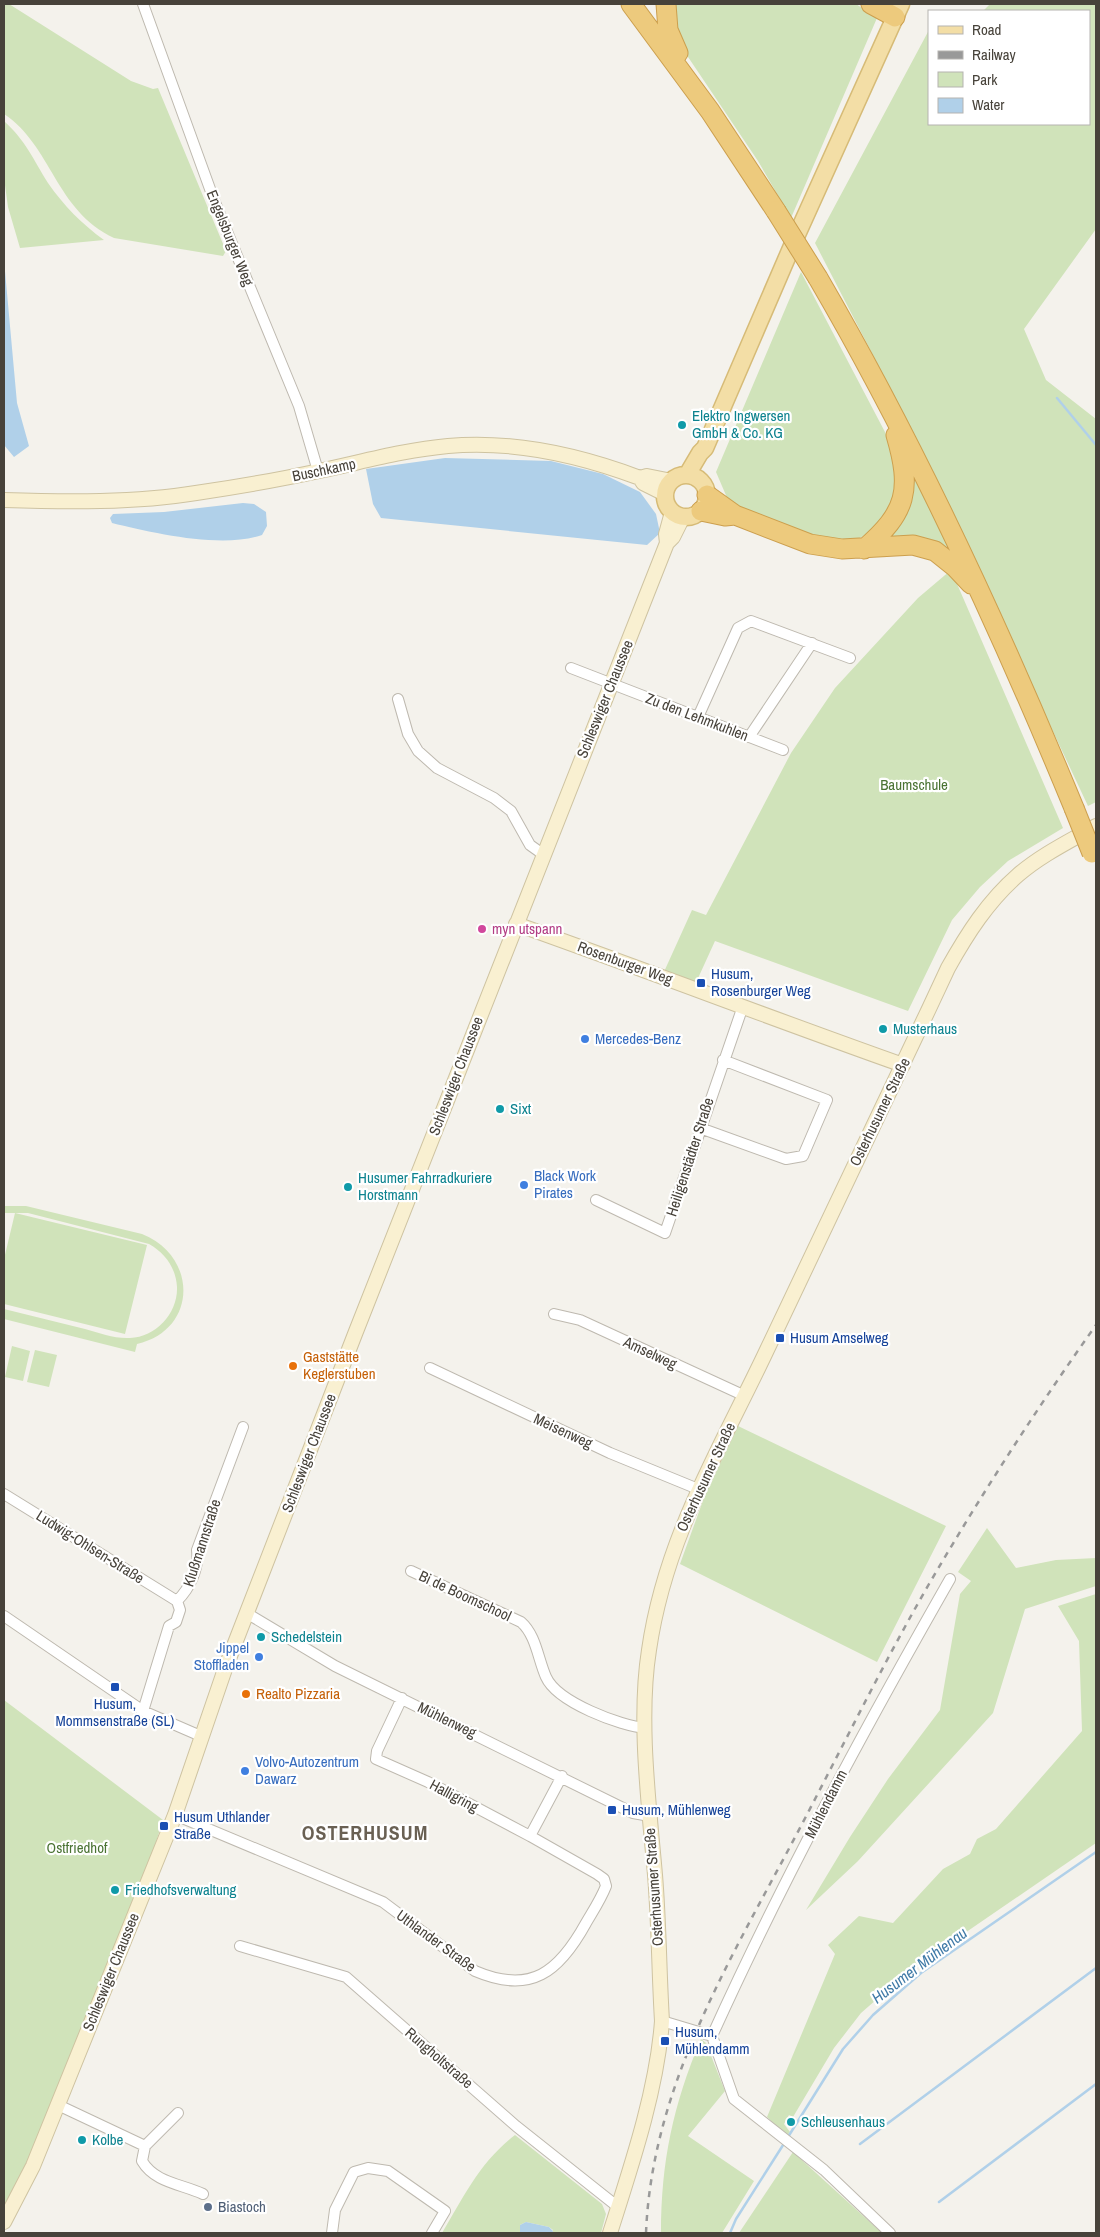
<svg xmlns="http://www.w3.org/2000/svg" width="1100" height="2237" viewBox="0 0 1100 2237" font-family="'Archivo Narrow',sans-serif">
<style>
.green{fill:#d0e3ba}
.water{fill:#b0d0e9}
.lines{fill:none;stroke-linecap:round;stroke-linejoin:round}
.stream{stroke:#b0d0e9;stroke-width:2.5}
.street-casing{stroke:#beb9af;stroke-width:12}
.secondary-casing{stroke:#cec3a1;stroke-width:16}
.primary-casing{stroke:#d6bb77;stroke-width:19}
.highway-casing{stroke:#cc9f4e;stroke-width:21}
.street{stroke:#fff;stroke-width:10}
.secondary{stroke:#f9f0d1;stroke-width:14}
.primary{stroke:#f3dea6;stroke-width:16}
.highway{stroke:#edca7d;stroke-width:19}
.rail{stroke:#999;stroke-width:2.5;stroke-dasharray:6 6;stroke-linecap:butt}
.highway-bridge-casing{stroke:#cc9f4e;stroke-width:21;stroke-linecap:butt}
.highway-bridge{stroke:#edca7d;stroke-width:19}
.culture-dot{fill:#0f9aa8;stroke:#fff;stroke-width:2}
.hotel-dot{fill:#d1479c;stroke:#fff;stroke-width:2}
.transit-dot{fill:#1a4fb4;stroke:#fff;stroke-width:2}
.shop-dot{fill:#3f7fe0;stroke:#fff;stroke-width:2}
.food-dot{fill:#e8710a;stroke:#fff;stroke-width:2}
.service-dot{fill:#5c6f8a;stroke:#fff;stroke-width:2}
.labels{text-anchor:middle;stroke-width:4.5;stroke-linejoin:round;paint-order:stroke}
.street-label{font-size:15px;fill:#47423a;stroke:#fff}
.culture-label{font-size:15px;fill:#0d838f;stroke:#fff;text-anchor:start}
.park-label{font-size:15px;fill:#4a7333;stroke:#fff}
.hotel-label{font-size:15px;fill:#b23c85;stroke:#fff;text-anchor:start}
.transit-label{font-size:15px;fill:#164399;stroke:#fff;text-anchor:start}
.shop-label{font-size:15px;fill:#366cbe;stroke:#fff;text-anchor:start}
.food-label{font-size:15px;fill:#c56008;stroke:#fff;text-anchor:start}
.service-label{font-size:15px;fill:#4e5e75;stroke:#fff;text-anchor:start}
.water-label{font-size:16px;font-style:italic;fill:#3f7aa7;stroke:#fff}
.district-label{font-size:20px;font-weight:bold;letter-spacing:1px;fill:#696053;stroke:#fff}
</style>
<rect width="100%" height="100%" fill="#f4f2ec"/>
<!-- green -->
<path class="green" d="M4 4H9L131 81 153 89 158 88 226 251 223 256 114 238C55 210 52 146 4 114Z
M674 4H856L877 18 791 218 758 161 684 51 672 12Z
M990 4H1096V229L1024 329 1046 380 1096 419V802L1088 806 909 425 815 243 929 30V124H1089V11H983Z
M4 121C26 141 33 159 48 183 64 206 82 224 104 240L20 248 8 207 4 178Z
M801 272 896 453 897 494 874 530 858 539 842 543 773 524 728 500 716 472Z
M910 466 954 556 877 542Z
M951 570 1063 828 1008 861 980 887 952 920 908 1011 715 941 694 987 663 974 692 910 706 915 791 753 835 688 918 598Z
M4 1206H26L142 1234C198 1256 198 1330 137 1344L135 1352 4 1319V1309C31 1316 58 1322 85 1329 100 1333 115 1339 130 1338 156 1337 178 1313 177 1287 176 1268 165 1253 149 1244L28 1213H4Z
M15 1213 147 1245 125 1334 4 1304V1259Z
M12 1346 30 1351 23 1381 5 1377Z
M35 1350 57 1355 49 1387 27 1382Z
M738 1426 946 1526 877 1662 680 1564 705 1495Z
M987 1528 1016 1568 1056 1560 1096 1558V1586L1025 1609 993 1713 858 1861 806 1910 850 1837 888 1779 940 1710 960 1594 971 1581 958 1572Z
M1096 1594V1843L908 1972 861 2013 834 2048 793 2117 789 2115 784 2124 790 2132 787 2136 767 2117 835 1954 828 1945 859 1916 893 1923 943 1869 970 1854 977 1839 996 1829 1082 1731 1079 1641 1058 1606Z
M4 1700 163 1820 140 1892 32 2162 8 2205 4 2202Z
M701 2039 706 2043 725 2091 688 2136 754 2181 722 2233H661C661 2162 673 2105 701 2039Z
M515 2135 602 2204 606 2214 601 2233H552L553 2230 549 2227 526 2222 520 2225V2233H442C464 2196 480 2162 515 2135Z
M793 2152 882 2233H739Z"/>
<!-- water -->
<path class="water" d="M4 260 17 403 29 446 14 457 4 445Z
M445 458 551 461 603 474 640 492 656 514 660 533 647 545 381 518 373 504 366 469Z
M243 503 254 504 266 512 267 526 262 535C222 549 153 533 112 523L110 518 113 514 164 512Z
M526 2222 549 2227 553 2231 552 2233H520V2225Z"/>
<g class="lines">
<!-- stream -->
<path class="stream" d="M1057 398 1096 445
M788 2137 843 2049 873 2015 921 1973 1096 1852
M860 2144 1096 1968
M939 2202 1096 2084
M730 2233 736 2219 785 2142"/>
<defs>
<path id="street" d="M143 4 214 200 299 406 318 471
M571 668 783 750
M398 699 408 734 418 751 437 768 494 798 511 811 530 845 544 855
M698 717 738 628 751 621 850 658
M749 737 812 643
M700 1128 786 1159 803 1156 827 1100 723 1060
M596 1200 665 1233 742 1009
M554 1314 580 1320 745 1396
M430 1368 610 1453 698 1489
M4 1494 177 1601
M411 1571 521 1622C536 1635 538 1659 546 1677 557 1702 620 1726 646 1728
M248 1614 335 1666 633 1813 650 1816
M4 1616 143 1711 203 1737
M402 1698 377 1751 376 1759 428 1782 530 1836 562 1776
M143 1711 169 1626 176 1622 180 1610 177 1601C190 1588 199 1569 197 1550L243 1427
M175 1815 383 1902 475 1971C531 1995 559 1972 586 1923 593 1911 601 1899 606 1886L604 1879 597 1874 530 1836
M240 1946 346 1977 516 2126 618 2207
M662 2021 712 2036
M58 2105 145 2146 142 2161C155 2183 182 2184 203 2194
M145 2146 178 2113
M332 2233 335 2210 354 2172 368 2168 388 2171 445 2211 432 2233
M890 2233 824 2170 734 2099 712 2036C783 1879 865 1728 950 1579"/>
<path id="secondary" d="M640 478 647 476 672 481
M4 500C65 502 136 503 196 493 237 487 278 480 319 471 362 462 404 450 448 446 515 440 579 455 640 478L643 483 665 494
M667 543 673 537 683 517
M516 924C646 970 773 1019 903 1065
M4 2222 33 2166 175 1815 225 1669 355 1334 667 543 666 534 672 512
M610 2233C631 2167 657 2090 662 2021 659 1972 659 1923 655 1875 649 1805 638 1719 649 1650 665 1539 718 1453 765 1354 826 1225 888 1097 948 968 967 934 988 901 1018 875 1041 855 1070 841 1096 826"/>
<path id="primary" d="M687 475 700 453 705 448 795 239 901 4
M665 496a21 21 0 1 1 42 0a21 21 0 1 1-42 0Z"/>
<path id="highway" d="M631 4 710 111 776 211
M666 4 668 30 678 53
M871 4 895 17
M818 278C917 448 999 626 1074 808
M707 495 735 515 810 544 842 549 913 545 935 551 955 567 971 584
M701 511 725 516 735 515
M864 549C907 512 912 490 896 435"/>
</defs>
<!-- street casing -->
<use href="#street" class="street-casing"/>
<!-- secondary casing -->
<use href="#secondary" class="secondary-casing"/>
<!-- primary casing -->
<use href="#primary" class="primary-casing"/>
<!-- highway casing -->
<use href="#highway" class="highway-casing"/>
<!-- street -->
<use href="#street" class="street"/>
<!-- secondary -->
<use href="#secondary" class="secondary"/>
<!-- primary -->
<use href="#primary" class="primary"/>
<!-- highway -->
<use href="#highway" class="highway"/>
<!-- rail -->
<path class="rail" d="M646 2233C652 2083 734 1954 802 1824 844 1744 884 1662 929 1584 981 1495 1037 1408 1096 1325"/>
<defs>
<path id="highway-bridge" d="M776 211 818 278
M1074 808 1092 853"/>
</defs>
<!-- highway-bridge casing -->
<use href="#highway-bridge" class="highway-bridge-casing"/>
<!-- highway-bridge -->
<use href="#highway-bridge" class="highway-bridge"/>
</g>
<!-- markers -->
<g class="culture-dot">
<circle cx="682" cy="425" r="5"/>
<circle cx="883" cy="1029" r="5"/>
<circle cx="500" cy="1109" r="5"/>
<circle cx="348" cy="1187" r="5"/>
<circle cx="261" cy="1637" r="5"/>
<circle cx="115" cy="1890" r="5"/>
<circle cx="791" cy="2122" r="5"/>
<circle cx="82" cy="2140" r="5"/>
</g>
<circle class="hotel-dot" cx="482" cy="929" r="5"/>
<g class="transit-dot">
<rect x="696" y="978" width="10" height="10" rx="2.5"/>
<rect x="775" y="1333" width="10" height="10" rx="2.5"/>
<rect x="110" y="1682" width="10" height="10" rx="2.5"/>
<rect x="607" y="1805" width="10" height="10" rx="2.5"/>
<rect x="159" y="1821" width="10" height="10" rx="2.5"/>
<rect x="660" y="2036" width="10" height="10" rx="2.5"/>
</g>
<g class="shop-dot">
<circle cx="585" cy="1039" r="5"/>
<circle cx="524" cy="1185" r="5"/>
<circle cx="259" cy="1657" r="5"/>
<circle cx="245" cy="1771" r="5"/>
</g>
<g class="food-dot">
<circle cx="293" cy="1366" r="5"/>
<circle cx="246" cy="1694" r="5"/>
</g>
<circle class="service-dot" cx="208" cy="2207" r="5"/>
<g class="labels">
<!-- street labels -->
<g class="street-label">
<text transform="translate(230 238) rotate(68)" y="5">Engelsburger Weg</text>
<text transform="translate(324 470) rotate(-12)" y="5">Buschkamp</text>
<text transform="translate(605 699) rotate(-68)" y="5">Schleswiger Chaussee</text>
<text transform="translate(697 717) rotate(21)" y="5">Zu den Lehmkuhlen</text>
<text transform="translate(625 963) rotate(20)" y="5">Rosenburger Weg</text>
<text transform="translate(456 1076) rotate(-69)" y="5">Schleswiger Chaussee</text>
<text transform="translate(880 1112) rotate(-64)" y="5">Osterhusumer Straße</text>
<text transform="translate(690 1157) rotate(-72)" y="5">Heiligenstädter Straße</text>
<text transform="translate(650 1353) rotate(25)" y="5">Amselweg</text>
<text transform="translate(563 1431) rotate(25)" y="5">Meisenweg</text>
<text transform="translate(309 1453) rotate(-69)" y="5">Schleswiger Chaussee</text>
<text transform="translate(706 1477) rotate(-65)" y="5">Osterhusumer Straße</text>
<text transform="translate(202 1543) rotate(-72)" y="5">Klußmannstraße</text>
<text transform="translate(90 1547) rotate(32)" y="5">Ludwig-Ohlsen-Straße</text>
<text transform="translate(465 1596) rotate(25)" y="5">Bi de Boomschool</text>
<text transform="translate(447 1720) rotate(26)" y="5">Mühlenweg</text>
<text transform="translate(454 1796) rotate(28)" y="5">Halligring</text>
<text transform="translate(826 1804) rotate(-63)" y="5">Mühlendamm</text>
<text transform="translate(654 1887) rotate(-94)" y="5">Osterhusumer Straße</text>
<text transform="translate(436 1941) rotate(36)" y="5">Uthlander Straße</text>
<text transform="translate(111 1972) rotate(-68)" y="5">Schleswiger Chaussee</text>
<text transform="translate(439 2058) rotate(41)" y="5">Rungholtstraße</text>
</g>
<!-- culture labels -->
<g class="culture-label">
<text x="692" y="421">Elektro Ingwersen<tspan x="692" dy="17">GmbH &amp; Co. KG</tspan></text>
<text x="893" y="1034">Musterhaus</text>
<text x="510" y="1114">Sixt</text>
<text x="358" y="1183">Husumer Fahrradkuriere<tspan x="358" dy="17">Horstmann</tspan></text>
<text x="271" y="1642">Schedelstein</text>
<text x="125" y="1895">Friedhofsverwaltung</text>
<text x="801" y="2127">Schleusenhaus</text>
<text x="92" y="2145">Kolbe</text>
</g>
<!-- park labels -->
<g class="park-label">
<text x="914" y="790">Baumschule</text>
<text x="77" y="1853">Ostfriedhof</text>
</g>
<!-- hotel labels -->
<g class="hotel-label">
<text x="492" y="934">myn utspann</text>
</g>
<!-- transit labels -->
<g class="transit-label">
<text x="711" y="979">Husum,<tspan x="711" dy="17">Rosenburger Weg</tspan></text>
<text x="790" y="1343">Husum Amselweg</text>
<text x="115" y="1709" text-anchor="middle">Husum,<tspan x="115" dy="17">Mommsenstraße (SL)</tspan></text>
<text x="622" y="1815">Husum, Mühlenweg</text>
<text x="174" y="1822">Husum Uthlander<tspan x="174" dy="17">Straße</tspan></text>
<text x="675" y="2037">Husum,<tspan x="675" dy="17">Mühlendamm</tspan></text>
</g>
<!-- shop labels -->
<g class="shop-label">
<text x="595" y="1044">Mercedes-Benz</text>
<text x="534" y="1181">Black Work<tspan x="534" dy="17">Pirates</tspan></text>
<text x="249" y="1653" text-anchor="end">Jippel<tspan x="249" dy="17">Stoffladen</tspan></text>
<text x="255" y="1767">Volvo-Autozentrum<tspan x="255" dy="17">Dawarz</tspan></text>
</g>
<!-- food labels -->
<g class="food-label">
<text x="303" y="1362">Gaststätte<tspan x="303" dy="17">Keglerstuben</tspan></text>
<text x="256" y="1699">Realto Pizzaria</text>
</g>
<!-- service labels -->
<g class="service-label">
<text x="218" y="2212">Biastoch</text>
</g>
<!-- water labels -->
<g class="water-label">
<text transform="translate(919 1965) rotate(-37)" y="6">Husumer Mühlenau</text>
</g>
<!-- district labels -->
<g class="district-label">
<text x="365" y="1840">OSTERHUSUM</text>
</g>
</g>
<!-- border -->
<rect width="1100" height="2237" fill="none" stroke="#47423a" stroke-width="10"/>
<!-- legend -->
<rect x="928" y="10" width="162" height="115" fill="#ffffff" stroke="#b5b3b0"/>
<rect x="938" y="26" width="25" height="8" fill="#f3dea6" stroke="#b5b3b0"/>
<text x="972" y="35" font-size="15" fill="#47423a">Road</text>
<rect x="938" y="51" width="25" height="8" fill="#999999" stroke="#b5b3b0"/>
<text x="972" y="60" font-size="15" fill="#47423a">Railway</text>
<rect x="938" y="72" width="25" height="15" fill="#d0e3ba" stroke="#b5b3b0"/>
<text x="972" y="85" font-size="15" fill="#47423a">Park</text>
<rect x="938" y="98" width="25" height="15" fill="#b0d0e9" stroke="#b5b3b0"/>
<text x="972" y="110" font-size="15" fill="#47423a">Water</text>
</svg>
